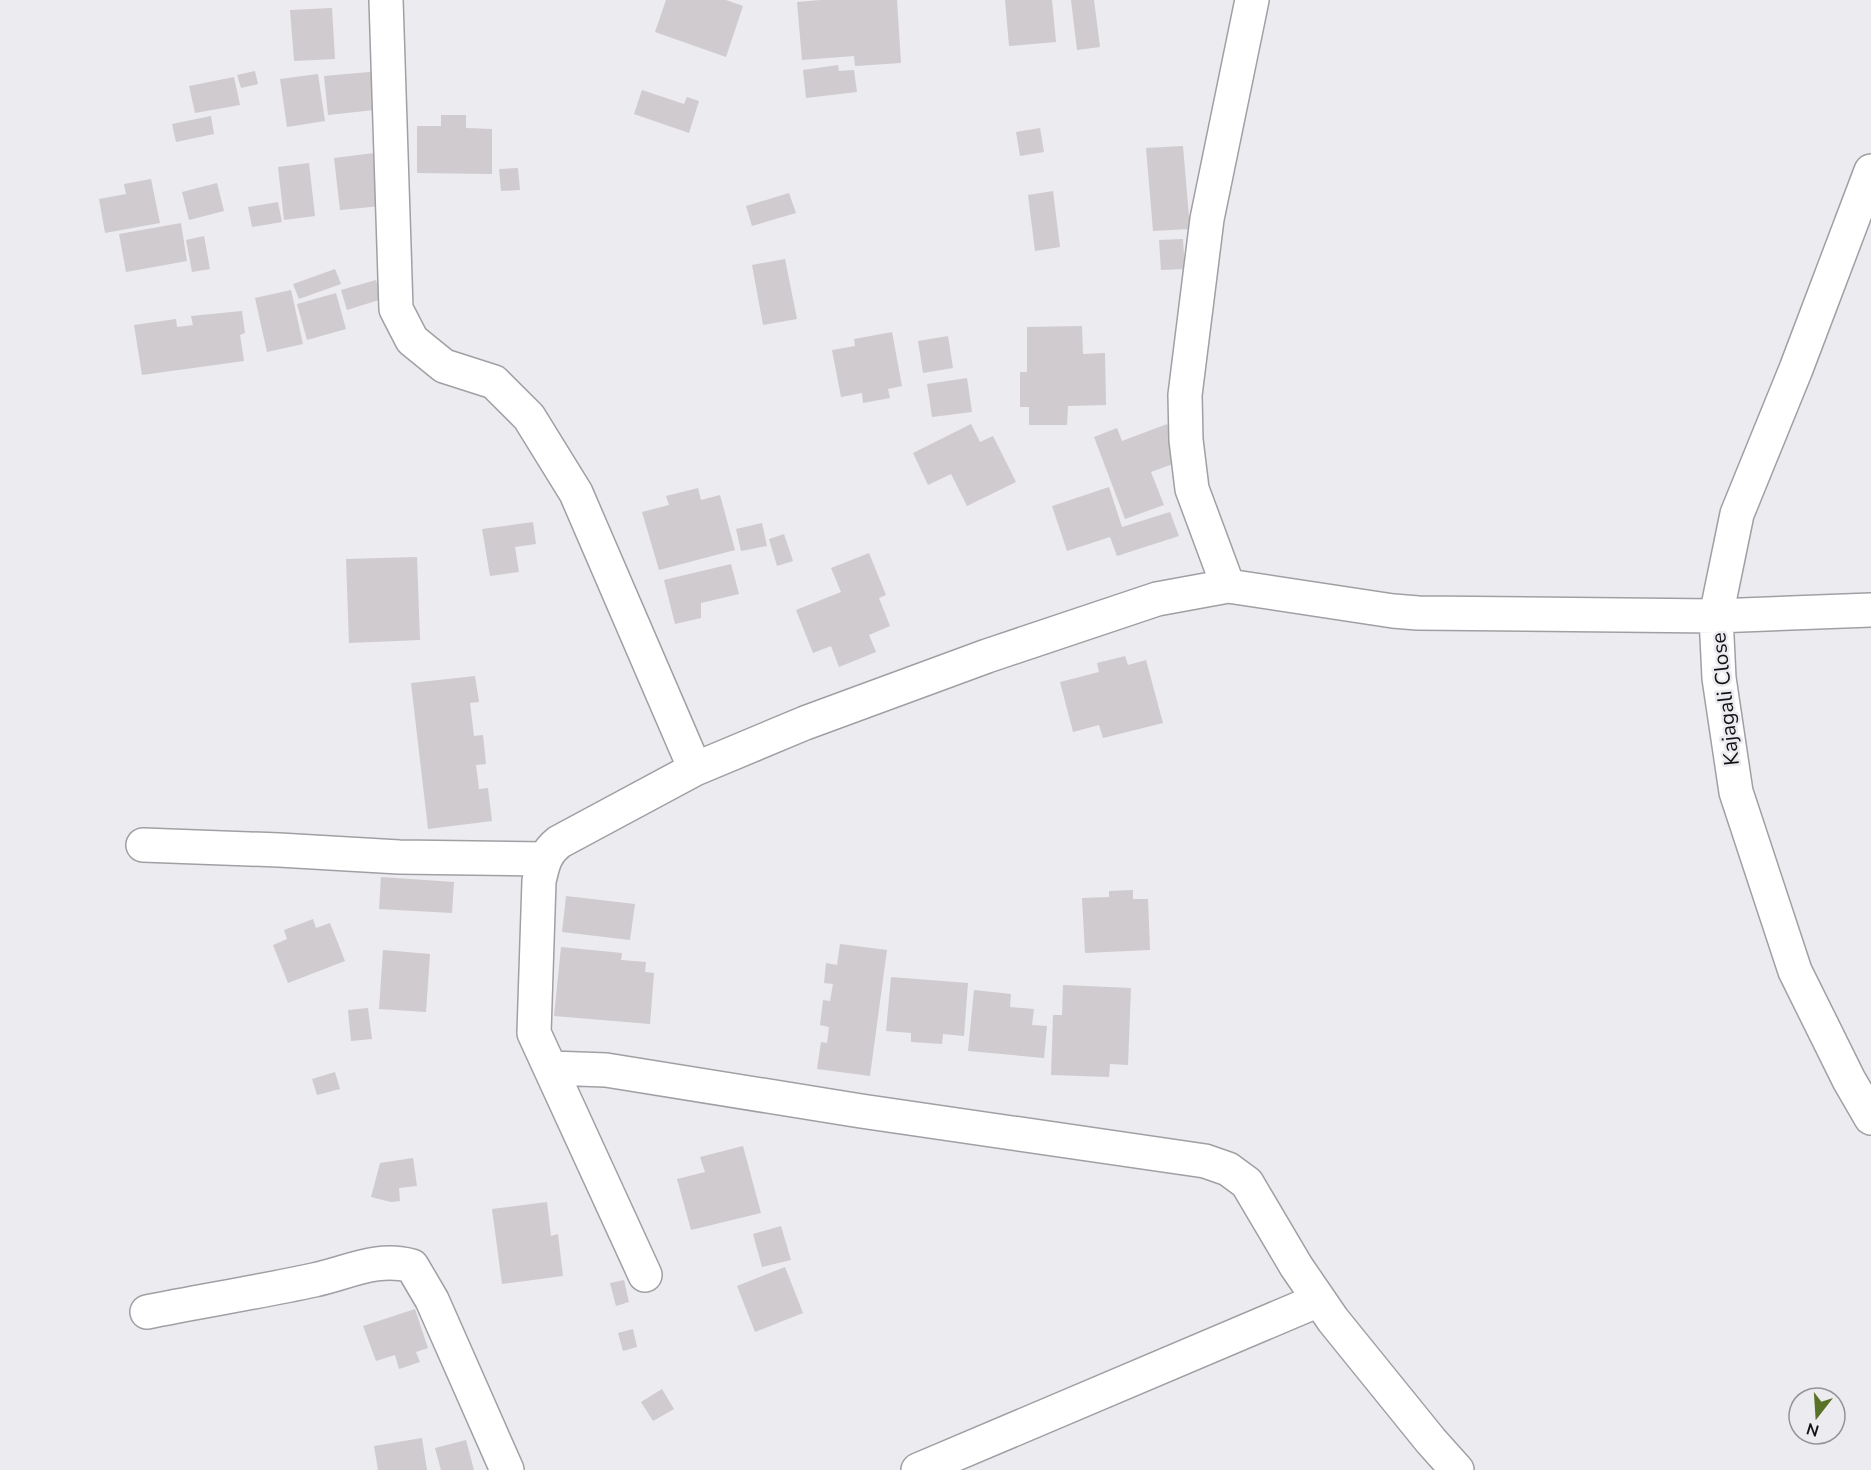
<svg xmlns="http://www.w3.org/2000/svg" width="1871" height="1470" viewBox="0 0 1871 1470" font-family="'Nunito Sans',sans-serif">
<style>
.building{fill:#d0cbce}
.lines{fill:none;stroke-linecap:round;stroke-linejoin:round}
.street-casing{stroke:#a0a0a4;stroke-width:36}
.street{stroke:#fff;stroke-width:33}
.labels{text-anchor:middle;stroke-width:5;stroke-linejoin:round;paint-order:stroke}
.street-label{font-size:21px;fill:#121214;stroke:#ebebf0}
</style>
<rect width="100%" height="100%" fill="#ebebf0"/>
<!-- building -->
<path class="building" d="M666 0H726L743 6 726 57 655 32Z
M821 0H897L901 63 855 66 854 56 802 60 797 2Z
M1005 0H1052L1056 42 1009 46Z
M1071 0H1094L1100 47 1077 50Z
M332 8 335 59 294 61 290 10Z
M838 65 839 71 854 70 857 92 806 98 803 70Z
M255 71 258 84 241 88 237 75Z
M380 71 384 109 328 115 324 76Z
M318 74 325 121 287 127 280 79Z
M234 77 240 105 195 113 189 86Z
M642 90 684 104 687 97 699 101 689 133 634 114Z
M441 115H466V128L492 129V174L417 173V126H441Z
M211 116 214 134 176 142 172 124Z
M1040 128 1044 152 1020 156 1016 132Z
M1183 146 1190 229 1153 231 1146 148Z
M374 153 381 206 340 210 334 158Z
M309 163 315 216 284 220 278 167Z
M518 168 520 190 501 191 499 169Z
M151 179 160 223 105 233 99 199 126 194 124 184Z
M217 183 224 211 189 220 182 192Z
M1053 191 1060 247 1035 251 1028 195Z
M789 193 796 213 752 226 746 206Z
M278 202 282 222 252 227 248 207Z
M181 223 187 261 126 272 119 234Z
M204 236 210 269 192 272 186 240Z
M1183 239 1185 269 1161 270 1159 240Z
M785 259 797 319 763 325 752 265Z
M335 269 341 284 299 299 293 284Z
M376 280 382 299 347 310 341 290Z
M291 290 303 344 267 352 255 298Z
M336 293 346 329 307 340 297 304Z
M242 311 245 333 240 335 244 361 142 375 134 325 176 319 177 327 193 325 191 316Z
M1082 326 1083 354 1105 353 1106 405 1068 406 1067 425H1029V407H1020V372H1027V327Z
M892 332 902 386 888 389 890 398 863 403 862 393 841 397 832 350 855 346 854 339Z
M948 336 953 368 923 373 918 341Z
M967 378 972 412 932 417 927 384Z
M971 424 980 442 993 436 1016 482 967 506 951 474 928 485 913 453Z
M1167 424 1181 461 1151 472 1164 505 1125 519 1094 437 1117 428 1122 441Z
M1109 487 1122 527 1170 512 1179 536 1117 556 1110 537 1067 551 1052 506Z
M698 488 701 500 720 495 735 550 659 570 642 512 669 505 666 496Z
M533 522 536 544 515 547 519 572 490 576 482 529Z
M762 523 767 546 741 551 736 529Z
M784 534 793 561 777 566 769 539Z
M869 553 886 595 879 598 890 626 869 635 876 652 839 667 831 646 813 653 796 610 841 592 831 568Z
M417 557 420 640 349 643 346 559Z
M731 564 739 594 701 603V618L675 624 664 580Z
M1125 656 1128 665 1146 660 1163 723 1103 738 1099 725 1073 732 1060 682 1099 672 1097 663Z
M475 676 479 702 470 703 474 736 483 735 486 764 476 765 479 789 488 788 492 821 428 829 411 683Z
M381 877 454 882 452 913 379 909Z
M1133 890V899H1148L1150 950 1085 953 1082 898 1109 897V891Z
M566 896 635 904 630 940 562 932Z
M313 919 316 928 330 923 345 961 288 983 273 945 287 939 284 930Z
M840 944 887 950 870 1076 817 1069 821 1042 827 1043 829 1027 820 1025 823 1000 830 1001 833 984 824 983 826 963 837 965Z
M561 947 622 953 621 960 646 962 645 972 654 973 650 1024 554 1016Z
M383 950 430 954 426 1012 379 1009Z
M891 977 968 983 964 1036 943 1034 942 1044 911 1042V1033L886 1031Z
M1063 985 1131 988 1128 1065 1110 1064 1109 1077 1051 1075 1053 1015H1062Z
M974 990 1011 994 1010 1007 1034 1009 1032 1025 1047 1026 1044 1058 968 1051Z
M368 1008 372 1039 351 1041 348 1010Z
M335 1072 340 1089 317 1095 312 1079Z
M743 1146 761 1213 691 1230 677 1179 705 1172 700 1157Z
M413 1158 417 1186 399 1188 400 1201 391 1202 371 1197 380 1163Z
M547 1202 551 1236 558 1234 563 1276 502 1284 492 1209Z
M781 1226 791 1260 762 1267 753 1234Z
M785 1267 803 1313 755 1332 737 1286Z
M624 1280 629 1302 616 1306 610 1283Z
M415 1309 428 1348 416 1352 420 1362 399 1369 395 1355 376 1361 363 1326Z
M633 1329 637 1347 623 1351 618 1333Z
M662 1389 674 1409 653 1421 641 1402Z
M422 1438 427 1470H378L374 1446Z
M466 1440 474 1470H441L435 1448Z"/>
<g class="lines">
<defs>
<path id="street" d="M386 0 396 309 412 340 444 366 494 382 529 417 576 493 695 769
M1871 171 1796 369 1737 514 1716 616 1719 678 1736 792 1795 971 1849 1080 1871 1118
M1228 586 1192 489 1186 440 1185 395 1207 219 1252 0
M143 845 279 850 399 857 544 859
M551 1068 606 1070 861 1111 1205 1161 1228 1169 1247 1183 1296 1266 1333 1320 1431 1441 1457 1470
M645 1275 534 1033 539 881C543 864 545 853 559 842L695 769 805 723 987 656 1157 599 1228 586 1393 611 1418 613 1716 616 1871 610
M147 1312C202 1301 258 1292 314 1280 347 1273 378 1256 412 1266L432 1300 507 1470
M918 1470 1319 1300"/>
</defs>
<!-- street casing -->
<use href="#street" class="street-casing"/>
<!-- street -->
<use href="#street" class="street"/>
</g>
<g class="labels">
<!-- street labels -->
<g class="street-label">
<text transform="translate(1725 699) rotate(-96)" y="7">Kajagali Close</text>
</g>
</g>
<!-- north arrow -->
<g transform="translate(1817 1416) rotate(197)"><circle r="28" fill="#ebebf0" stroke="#949498" stroke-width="1.5"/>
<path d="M0-4.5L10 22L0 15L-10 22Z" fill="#597225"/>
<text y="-9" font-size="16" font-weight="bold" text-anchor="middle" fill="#121214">N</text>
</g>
</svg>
